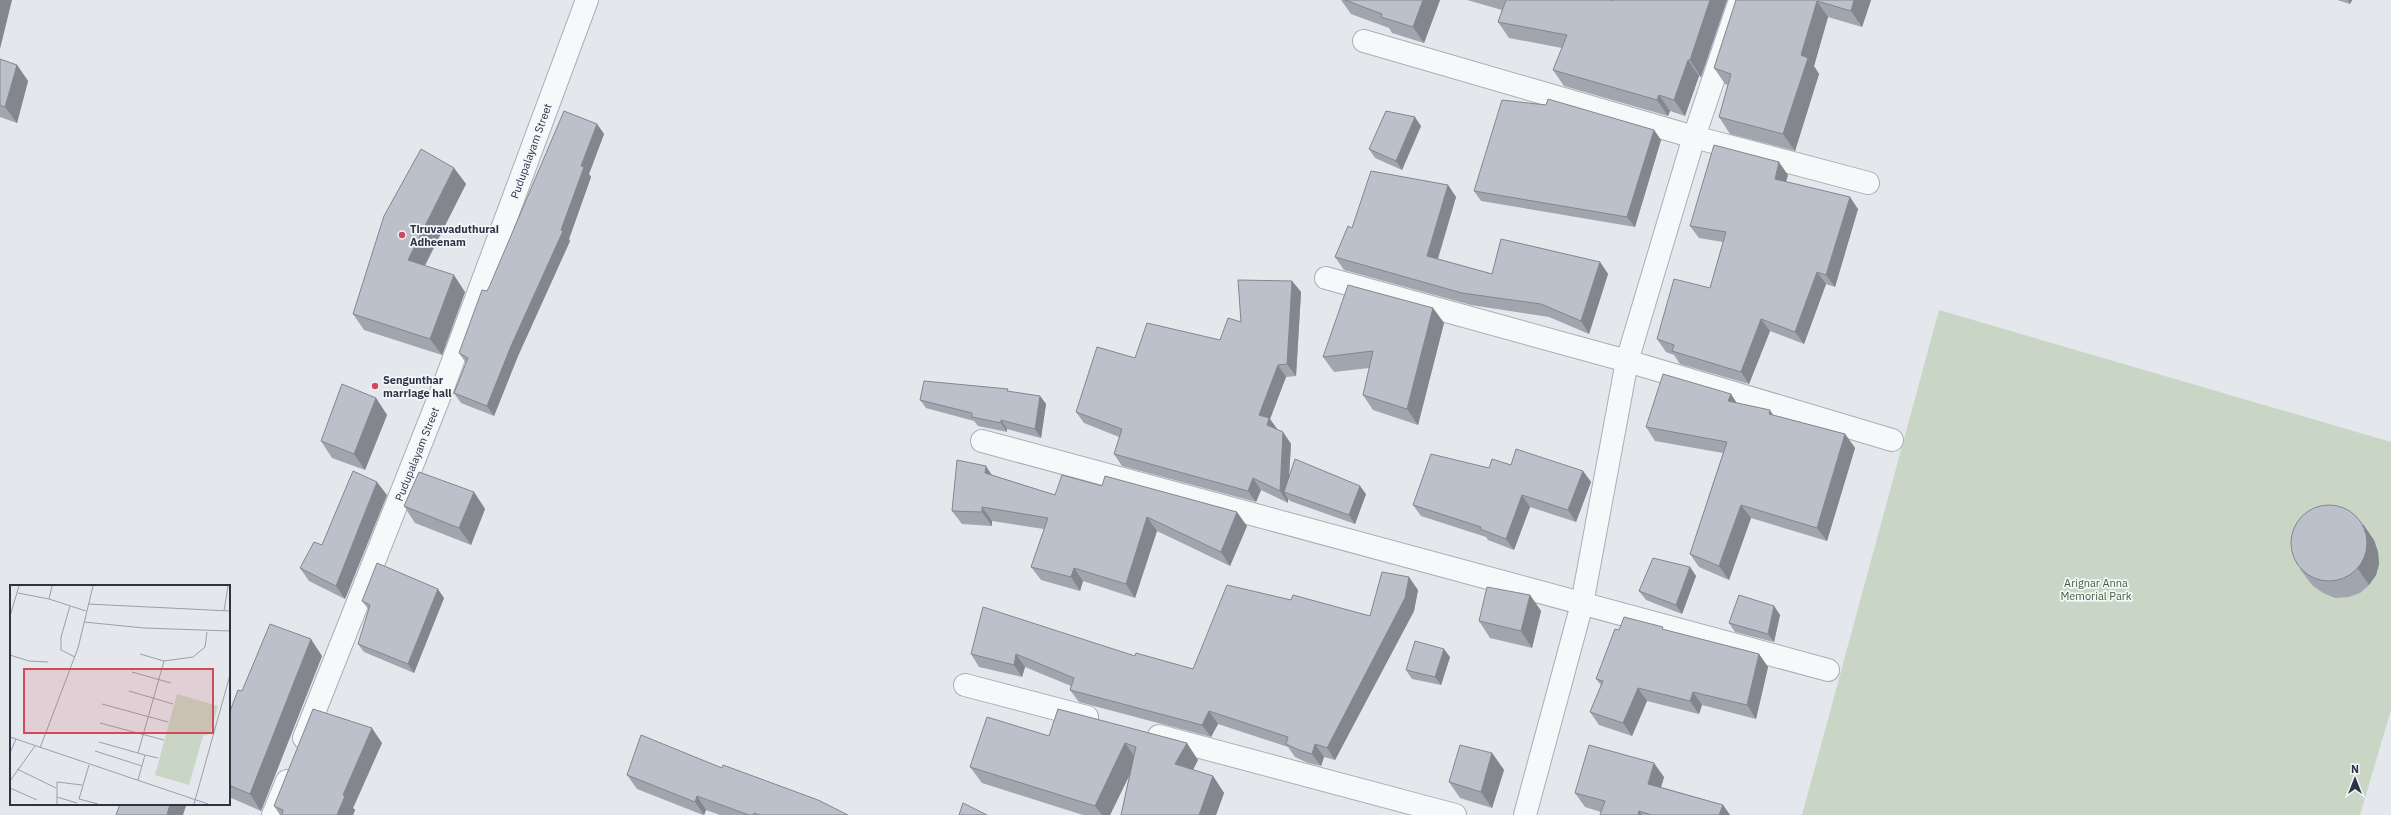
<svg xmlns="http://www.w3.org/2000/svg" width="2391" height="815" viewBox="0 0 2391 815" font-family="'IBM Plex Sans',sans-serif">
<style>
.green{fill:#c9d6c5}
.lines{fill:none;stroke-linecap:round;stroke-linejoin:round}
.minor-casing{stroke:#a9aeb7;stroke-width:24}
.minor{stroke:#f7f8fa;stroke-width:22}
.wall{fill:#a1a5ae}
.shaded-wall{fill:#83868d}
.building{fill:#bbc0ca;stroke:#83868d}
.poi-dot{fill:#d1495b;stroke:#f4f6f9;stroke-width:1.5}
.labels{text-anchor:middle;stroke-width:3.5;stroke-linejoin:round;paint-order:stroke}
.street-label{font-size:11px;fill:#2b3445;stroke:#f4f6f9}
.poi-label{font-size:11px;font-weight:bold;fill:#2b3445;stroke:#f4f6f9;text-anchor:start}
.park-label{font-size:11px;fill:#3f6138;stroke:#f4f6f9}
.inset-road{fill:none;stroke:#9a9fa9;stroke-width:1}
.view{fill:#d1495b;fill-opacity:0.15;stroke:#d1495b;stroke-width:2}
.inset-edge{fill:none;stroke:#2b3445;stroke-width:2}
</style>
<rect width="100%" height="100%" fill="#e4e7ec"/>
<!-- green -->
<path class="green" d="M1939 310 2391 442V710L2360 815H1802Z"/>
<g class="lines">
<defs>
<path id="minor" d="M1364 41 1694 137 1868 183
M1326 278 1627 361 1892 440
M982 441 1828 670
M965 685 1087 717
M1159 736 1455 815
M304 738 444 385 587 0
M273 815 287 781
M1525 815 1582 604 1627 361 1694 137 1740 0"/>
</defs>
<!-- minor casing -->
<use href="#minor" class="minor-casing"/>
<!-- minor -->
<use href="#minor" class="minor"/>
</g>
<!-- wall -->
<path class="wall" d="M1341 0H1440L1424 43 1392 33 1389 28 1351 14Z
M1467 0H1612L1613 1 1727 0 1701 77 1699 76 1685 116 1670 111 1668 116 1564 86 1553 70 1562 48 1509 38 1498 22 1502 10Z
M1736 0H1871L1862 27 1828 17 1814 66 1819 74 1795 151 1730 134 1719 117 1728 85 1725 84 1714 68Z
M2337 0H2352L2350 4Z
M0 59 17 65 28 81 17 123 0 117Z
M597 124 604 134 589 174 591 177 569 239 570 241 518 356 494 416 461 403 454 393 466 363 459 353Z
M1421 126 1402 170 1375 158 1369 149Z
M1654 130 1661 140 1635 227 1481 201 1474 191Z
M454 168 466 184 425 266 465 292 442 355 364 330 353 314Z
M1788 175 1786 182 1858 209 1835 287 1826 284 1804 344 1770 331 1749 384 1680 364 1674 355 1666 352 1657 339 1710 288 1723 242 1699 238 1690 226Z
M1448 185 1456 197 1438 259 1492 274 1600 262 1608 274 1589 334 1549 317 1471 305 1344 270 1335 257 1352 228Z
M1292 281 1301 292 1296 376 1286 377 1270 419 1277 430 1283 432 1291 444 1289 475 1366 494 1355 524 1290 501 1288 499V503L1261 490 1256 502 1122 466 1114 454 1119 437 1084 423 1076 412 1135 358 1220 340 1241 322Z
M1433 308 1444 323 1418 425 1373 410 1363 395 1369 368 1334 372 1323 357Z
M1010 392 1040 396 1046 404 1041 438 1007 429V432L978 426 974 421 926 408 920 400Z
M1731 394 1736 403 1773 415 1845 434 1855 448 1827 541 1751 518 1729 580 1699 567 1690 554 1723 453 1655 441 1646 427Z
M376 398 387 415 365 470 332 458 321 441Z
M1511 465 1583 471 1591 482 1576 522 1530 507 1514 550 1488 540 1486 537 1421 516 1413 505 1489 468Z
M992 475 1055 495 1247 526 1230 566 1157 531 1135 598 1083 581 1080 591 1041 580 1031 567 1044 529 992 521V526L962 524 952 511Z
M474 492 485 509 471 545 415 523 404 506Z
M387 495 345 599 309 581 300 568 322 545Z
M2374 540 2378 552 2379 564 2376 575 2369 585 2360 593 2349 597 2335 598 2323 593 2312 585 2300 569Z
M1690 567 1696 576 1682 614 1646 600 1639 591Z
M1418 590 1414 611 1335 760 1324 757 1321 766 1308 763 1295 757 1288 747 1218 724 1211 737 1079 702 1070 690 1071 686 1025 667 1022 677 979 667 971 654 1135 656 1193 669 1291 600 1370 616Z
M1530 595 1541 611 1532 648 1490 638 1479 621Z
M444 598 414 673 364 652 358 644 369 610 362 601Z
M1774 606 1780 615 1774 642 1735 632 1729 623Z
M1619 630H1664L1759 654 1768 667 1756 719 1702 705 1699 714 1647 701 1632 736 1599 725 1590 712 1601 685 1596 679Z
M322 656 261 811 229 797V714L242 691Z
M1450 657 1441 685 1412 679 1406 670Z
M1058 709 1198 760 1193 770 1213 776 1224 793 1216 815H1121L1129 776 1110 815H1083L982 783 970 767 1049 736Z
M382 743 353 808 355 810 353 815H280L274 806Z
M1492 753 1504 770 1492 808 1460 798 1449 782Z
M722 768 848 815H720L706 810 704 815H703L637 789 627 775Z
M1664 777 1661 787 1723 805 1730 815H1600L1601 812 1585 807 1575 793Z"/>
<!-- shaded-wall -->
<path class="shaded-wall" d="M0 0H12L0 49Z
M1423 0H1440L1424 43 1413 27Z
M1710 0H1727L1701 77 1690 60Z
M1854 0H1871L1862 27 1851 11Z
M2348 0H2352L2350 4Z
M1817 1 1828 17 1814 66 1819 74 1795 151 1783 134 1801 55Z
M1688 60 1699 76 1685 116 1674 100Z
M17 65 28 81 17 123 5 107Z
M1659 95 1670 111 1668 116 1657 100Z
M1415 117 1421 126 1402 170 1396 161Z
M597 124 604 134 589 174 591 177 569 239 570 241 518 356 494 416 487 406 511 346 561 230 581 166Z
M1654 130 1661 140 1635 227 1627 217Z
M1779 162 1788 175 1783 191 1775 179Z
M454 168 466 184 419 276 408 260Z
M1448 185 1456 197 1435 268 1427 256Z
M1850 197 1858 209 1835 287 1826 275Z
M1600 262 1608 274 1589 334 1581 321Z
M1817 272 1826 284 1804 344 1795 332Z
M454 275 465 292 442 355 430 339Z
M1292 281 1301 292 1296 376 1287 364Z
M1433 308 1444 323 1418 425 1407 409Z
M1761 319 1770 331 1749 384 1741 372Z
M1278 365 1286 377 1270 419 1278 430 1275 436 1259 415Z
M1731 394 1740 408 1728 401Z
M1040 396 1046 404 1041 438 1035 429Z
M376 398 387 415 365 470 354 454Z
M1770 410 1779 424 1769 414Z
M1001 420 1007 429V432L1001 423Z
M1283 432 1291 444 1288 494 1284 492 1288 499V503L1280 491Z
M1845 434 1855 448 1827 541 1817 528Z
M986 466 995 480 985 473Z
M1583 471 1591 482 1576 522 1568 510Z
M1253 478 1261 490 1256 502 1248 491Z
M377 482 387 495 345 599 336 586Z
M1360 486 1366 494 1355 524 1349 515Z
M474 492 485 509 471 545 459 528Z
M1522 495 1530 507 1514 550 1506 539Z
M1741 505 1751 518 1729 580 1719 566Z
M982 507 992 521V526L982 512Z
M1237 512 1247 526 1230 566 1221 552Z
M1147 517 1157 531 1135 598 1126 584Z
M2363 524 2374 540 2378 552 2379 564 2376 575 2369 585 2358 569Z
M1690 567 1696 576 1682 614 1676 605Z
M1074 568 1083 581 1080 591 1071 577Z
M1409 577 1418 590 1414 611 1335 760 1327 748Z
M438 589 444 598 414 673 408 664Z
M1530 595 1541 611 1532 648 1521 631Z
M1774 606 1780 615 1774 642 1768 634Z
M311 639 322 656 261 811 250 794Z
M1444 649 1450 657 1441 685 1435 677Z
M1016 654 1025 667 1022 677 1014 665Z
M1759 654 1768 667 1756 719 1747 705Z
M1638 688 1647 701 1632 736 1623 723Z
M1693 692 1702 705 1699 714 1690 701Z
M1209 711 1218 724 1211 737 1202 725Z
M372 728 382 743 353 808 355 810 353 815H337L343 795Z
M1125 743 1137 760 1110 815H1102L1095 806Z
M1187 743 1198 760 1187 781 1175 764Z
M1315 744 1324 757 1321 766 1312 754Z
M1492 753 1504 770 1492 808 1481 792Z
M1654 763 1664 777 1658 798 1648 784Z
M1213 776 1224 793 1216 815H1199Z
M697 796 706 810 704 815 695 802Z
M170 804H185L186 806 183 815H167Z
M1723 805 1730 815H1719Z
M1639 811 1642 815H1638Z"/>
<!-- building -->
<path class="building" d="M1345 0H1423L1413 27 1381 17 1382 14Z
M1506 0H1612L1613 1V0H1710L1690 60H1688L1674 100 1659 95 1657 100 1553 70 1567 35 1498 22Z
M1736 0H1854L1851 11 1817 1 1801 55 1808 58 1783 134 1719 117 1731 74 1714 68Z
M0 59 17 65 5 107 0 105Z
M1548 99 1654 130 1627 217 1474 191 1502 100 1546 105Z
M564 111 597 124 581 166 584 167 561 230 563 231 511 346 487 406 454 393 468 358 459 353 482 290 487 291 490 285Z
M1386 111 1415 117 1396 161 1369 149Z
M1714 145 1779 162 1775 179 1850 197 1826 275 1817 272 1795 332 1761 319 1741 372 1672 351 1674 345 1657 339 1674 279 1710 288 1726 232 1690 226Z
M421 149 454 168 408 260 454 275 430 339 353 314 384 216Z
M1371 171 1448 185 1427 256 1492 274 1501 239 1600 262 1581 321 1541 304 1462 293 1335 257 1348 226 1352 228Z
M1238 280 1292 281 1287 364 1278 365 1259 415 1269 418 1267 425 1283 432 1280 491 1253 478 1248 491 1114 454 1122 429 1076 412 1097 347 1135 358 1147 323 1220 340 1228 318 1241 322Z
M1348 285 1433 308 1407 409 1363 395 1373 351 1323 357Z
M1663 374 1731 394 1728 401 1770 410 1769 414 1845 434 1817 528 1741 505 1719 566 1690 554 1727 442 1646 427Z
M924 381 1008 389 1007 391 1040 396 1035 429 1001 420V423L972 417V413L920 400Z
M342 384 376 398 354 454 321 441Z
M1516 449 1583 471 1568 510 1522 495 1506 539 1480 529 1481 527 1413 505 1431 454 1489 468 1492 459 1511 465Z
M1295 459 1360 486 1349 515 1284 492Z
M957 460 986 466 985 473 1055 495 1062 475 1102 486 1105 476 1237 512 1221 552 1147 517 1126 584 1074 568 1071 577 1031 567 1048 518 982 507V512L952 511Z
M353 471 377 482 336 586 300 568 314 542 322 545Z
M419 472 474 492 459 528 404 506Z
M2291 543a38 38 0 1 1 76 0a38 38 0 1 1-76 0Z
M1653 558 1690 567 1676 605 1639 591Z
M377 563 438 589 408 664 358 644 370 605 362 601Z
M1382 572 1409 577 1405 598 1327 748 1315 744 1312 754 1299 750 1286 744 1288 737 1209 711 1202 725 1070 690 1074 678 1016 654 1014 665 971 654 983 607 1135 656 1136 653 1193 669 1227 585 1291 600 1293 595 1370 616Z
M1487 587 1530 595 1521 631 1479 621Z
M1739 595 1774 606 1768 634 1729 623Z
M1624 617 1663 627 1662 629 1759 654 1747 705 1693 692 1690 701 1638 688 1623 723 1590 712 1603 681 1596 679 1615 629 1619 630Z
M270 624 311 639 250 794 229 785V714L238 690 242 691Z
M1415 641 1444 649 1435 677 1406 670Z
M313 709 372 728 343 795 345 796 337 815H282L283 810 274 806Z
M1058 709 1187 743 1175 764 1213 776 1199 815H1121L1136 747 1125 743 1095 806 970 767 987 717 1049 736Z
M641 735 722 768 723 765 818 800 848 815H760L754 813 753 815H749L697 796 695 802 627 775Z
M1460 745 1492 753 1481 792 1449 782Z
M1589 745 1654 763 1648 784 1723 805 1719 815H1651L1639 811 1638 815H1600L1605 801 1575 793Z
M963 803 987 815H959Z
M120 804H170L167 815H116Z"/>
<!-- markers -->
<g class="poi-dot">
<circle cx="402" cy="235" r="4"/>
<circle cx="375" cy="386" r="4"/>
</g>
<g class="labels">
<!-- street labels -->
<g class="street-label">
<text transform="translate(531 151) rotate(-70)" y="4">Pudupalayam Street</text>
<text transform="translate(417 454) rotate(-68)" y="4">Pudupalayam Street</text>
</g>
<!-- poi labels -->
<g class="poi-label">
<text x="410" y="233">Tiruvavaduthurai<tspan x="410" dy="13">Adheenam</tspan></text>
<text x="383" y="384">Sengunthar<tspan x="383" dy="13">marriage hall</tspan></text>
</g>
<!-- park labels -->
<g class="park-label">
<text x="2096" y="587">Arignar Anna<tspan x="2096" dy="13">Memorial Park</tspan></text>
</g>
</g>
<!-- overview -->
<g transform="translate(10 585)">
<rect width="220" height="220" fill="#e4e7ec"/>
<path d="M167 109 208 121 200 149 193 151 179 200 145 190Z" fill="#c9d6c5"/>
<path class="inset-road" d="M8 8 39 14 76 26M39 14 42 1M78 19 220 26M60 21 51 52V65L65 72M214 26 218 1M0 31 9 1M74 37 134 43 220 46M130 69 154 76 183 72 195 62 197 47M0 70 19 76 38 77M122 87 161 98M119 106 163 119M92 119 158 137M90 138 154 155M0 152 198 219M89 157 128 168M30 163 68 63 83 1M85 166 132 181M0 168 6 154M135 170 148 173M79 180 69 214 88 219M7 184 46 203M128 195 135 170 128 168 154 76M0 196 25 161M0 203 27 215M47 212 67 218M47 219V197L72 200M184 219 220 90"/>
<path class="view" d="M14 84H203V148H14Z"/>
<rect width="220" height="220" class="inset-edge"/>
</g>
<!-- north arrow -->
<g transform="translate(2355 779)" stroke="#f4f6f9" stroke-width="3" paint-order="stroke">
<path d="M0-3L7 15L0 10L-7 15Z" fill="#2b3445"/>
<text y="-6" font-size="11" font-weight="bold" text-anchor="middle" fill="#2b3445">N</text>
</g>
</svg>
